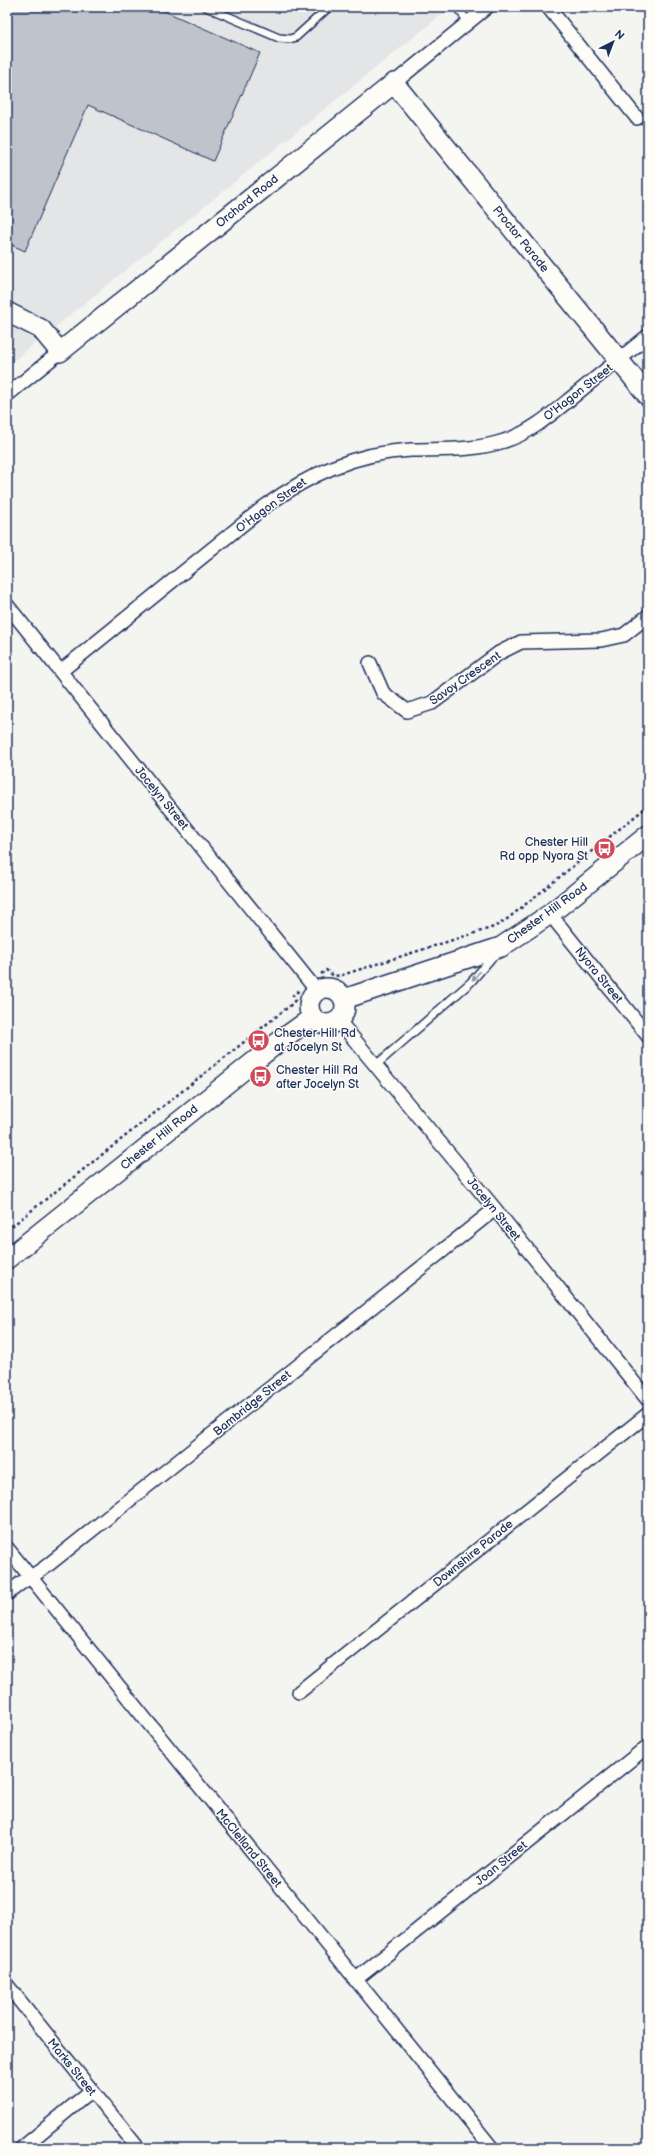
<svg xmlns="http://www.w3.org/2000/svg" width="655" height="2155" viewBox="0 0 655 2155" font-family="'Balsamiq Sans',sans-serif">
<style>
.built{fill:#e4e5e6}
.building{fill:#bfc3cc;stroke:#1b2f5e}
.lines{fill:none;stroke-linecap:round;stroke-linejoin:round}
.lane-casing{stroke:#1b2f5e;stroke-width:10}
.street-casing{stroke:#1b2f5e;stroke-width:16}
.secondary-casing{stroke:#1b2f5e;stroke-width:22}
.path{stroke:#1b2f5e;stroke-width:2.5;stroke-dasharray:3 3;stroke-linecap:butt}
.lane{stroke:#fdfcf7;stroke-width:7}
.street{stroke:#fdfcf7;stroke-width:13}
.secondary{stroke:#fdfcf7;stroke-width:19}
.oneway{fill:#8c96aa}
.labels{text-anchor:middle;stroke-width:3;stroke-linejoin:round;paint-order:stroke}
.street-label{font-size:12px;fill:#1b2f5e;stroke:#fdfcf7}
.poi-label{font-size:12px;fill:#1b2f5e;stroke:#fdfcf7;text-anchor:start}
</style>
<rect width="100%" height="100%" fill="#f4f4f1"/>
<filter id="ink" filterUnits="userSpaceOnUse"><feTurbulence type="fractalNoise" baseFrequency=".025" numOctaves="2"/><feDisplacementMap in="SourceGraphic" scale="8" xChannelSelector="R" yChannelSelector="G"/><feConvolveMatrix kernelMatrix="1 2 1 2 8 2 1 2 1" color-interpolation-filters="sRGB"/></filter>
<g filter="url(#ink)">
<!-- built -->
<path class="built" d="M7 7H451L7 366Z"/>
<!-- building -->
<path class="building" d="M7 7H155L260 53 213 161 88 105 25 251 7 243Z"/>
<g class="lines">
<defs>
<path id="lane" d="M206 7 279 38 290 39 296 37 329 7
M456 7 469 22
M376 1065 471 982 495 954"/>
<path id="street" d="M548 7 637 118
M394 83 487 7
M7 395 60 352
M7 605 317 991
M370 663 383 693 407 711 432 703 499 653 521 642 601 640 624 635 648 616
M61 671 264 507C310 474 354 453 411 450 443 449 474 451 504 441 531 433 554 412 575 395 599 375 624 356 648 336
M550 914 648 1036
M338 1020 495 1209 648 1400
M7 1548 492 2148
M7 1594 21 1583 43 1569 495 1209
M299 1692 648 1414
M355 1980 648 1746
M7 1985 138 2148
M22 2148 91 2091"/>
<path id="secondary" d="M7 312 41 329 60 352 394 83 648 396
M309 1006a18 18 0 1 1 36 0a18 18 0 1 1-36 0Z
M344 999 501 947 550 914 648 835
M7 1259 281 1040 313 1017"/>
</defs>
<!-- lane casing -->
<use href="#lane" class="lane-casing"/>
<!-- street casing -->
<use href="#street" class="street-casing"/>
<!-- secondary casing -->
<use href="#secondary" class="secondary-casing"/>
<!-- path -->
<path class="path" d="M321 974 326 970 334 976 342 975 494 927 506 920 648 806
M7 1230 292 1004 295 1000 293 995 300 990"/>
<!-- lane -->
<use href="#lane" class="lane"/>
<!-- street -->
<use href="#street" class="street"/>
<!-- secondary -->
<use href="#secondary" class="secondary"/>
</g>
<!-- one-way arrows -->
<defs><path id="oneway-solid" d="M-6-.8H1V-3.2L6.5 0L1 3.2V.8H-6Z"/></defs>
<use class="oneway" href="#oneway-solid" transform="translate(476 976) rotate(131)"/>
</g>
<!-- icons -->
<defs>
<symbol id="bus-disc" viewBox="-11 -11 22 22"><circle r="9.5" fill="#d1495b" stroke="#fdfcf7"/><path d="M-5-6H5V4H4V6H2V4H-2V6H-4V4H-5ZM-3.5-4V0h7V-4ZM-3.5 1.2v1.5H-2V1.2ZM2 1.2v1.5H3.5V1.2Z" fill="#fff"/></symbol>
</defs>
<g fill-rule="evenodd">
<use href="#bus-disc" x="592" y="836" width="25" height="25"/>
<use href="#bus-disc" x="246" y="1028" width="25" height="25"/>
<use href="#bus-disc" x="248" y="1064" width="25" height="25"/>
</g>
<g class="labels">
<!-- street labels -->
<g class="street-label">
<text transform="translate(247 201) rotate(-39)" y="4">Orchard Road</text>
<text transform="translate(521 239) rotate(51)" y="4">Proctor Parade</text>
<text transform="translate(578 392) rotate(-38)" y="4">O'Hagon Street</text>
<text transform="translate(271 505) rotate(-36)" y="4">O'Hagon Street</text>
<text transform="translate(465 678) rotate(-35)" y="4">Savoy Crescent</text>
<text transform="translate(162 798) rotate(51)" y="4">Jocelyn Street</text>
<text transform="translate(547 913) rotate(-36)" y="4">Chester Hill Road</text>
<text transform="translate(599 975) rotate(51)" y="4">Nyora Street</text>
<text transform="translate(159 1137) rotate(-39)" y="4">Chester Hill Road</text>
<text transform="translate(494 1209) rotate(51)" y="4">Jocelyn Street</text>
<text transform="translate(252 1403) rotate(-39)" y="4">Bambridge Street</text>
<text transform="translate(473 1553) rotate(-39)" y="4">Downshire Parade</text>
<text transform="translate(249 1848) rotate(51)" y="4">McClelland Street</text>
<text transform="translate(501 1863) rotate(-39)" y="4">Joan Street</text>
<text transform="translate(72 2067) rotate(51)" y="4">Marks Street</text>
</g>
<!-- poi labels -->
<g class="poi-label">
<text x="588" y="846" text-anchor="end">Chester Hill<tspan x="588" dy="14">Rd opp Nyora St</tspan></text>
<text x="274" y="1037">Chester Hill Rd<tspan x="274" dy="14">at Jocelyn St</tspan></text>
<text x="276" y="1074">Chester Hill Rd<tspan x="276" dy="14">after Jocelyn St</tspan></text>
</g>
</g>
<!-- margin -->
<rect width="655" height="2155" fill="none" stroke="#fdfcf7" stroke-width="24"/>
<rect x="12" y="12" width="631" height="2131" fill="none" stroke="#1b2f5e" stroke-width="1.5" filter="url(#ink)"/>
<!-- north arrow -->
<g transform="translate(613 42) rotate(42)" stroke="#fdfcf7" stroke-width="3" paint-order="stroke">
<path d="M0-3L7 15L0 10L-7 15Z" fill="#1b2f5e"/>
<text y="-6" font-size="11" font-weight="bold" text-anchor="middle" fill="#1b2f5e">N</text>
</g>
</svg>
